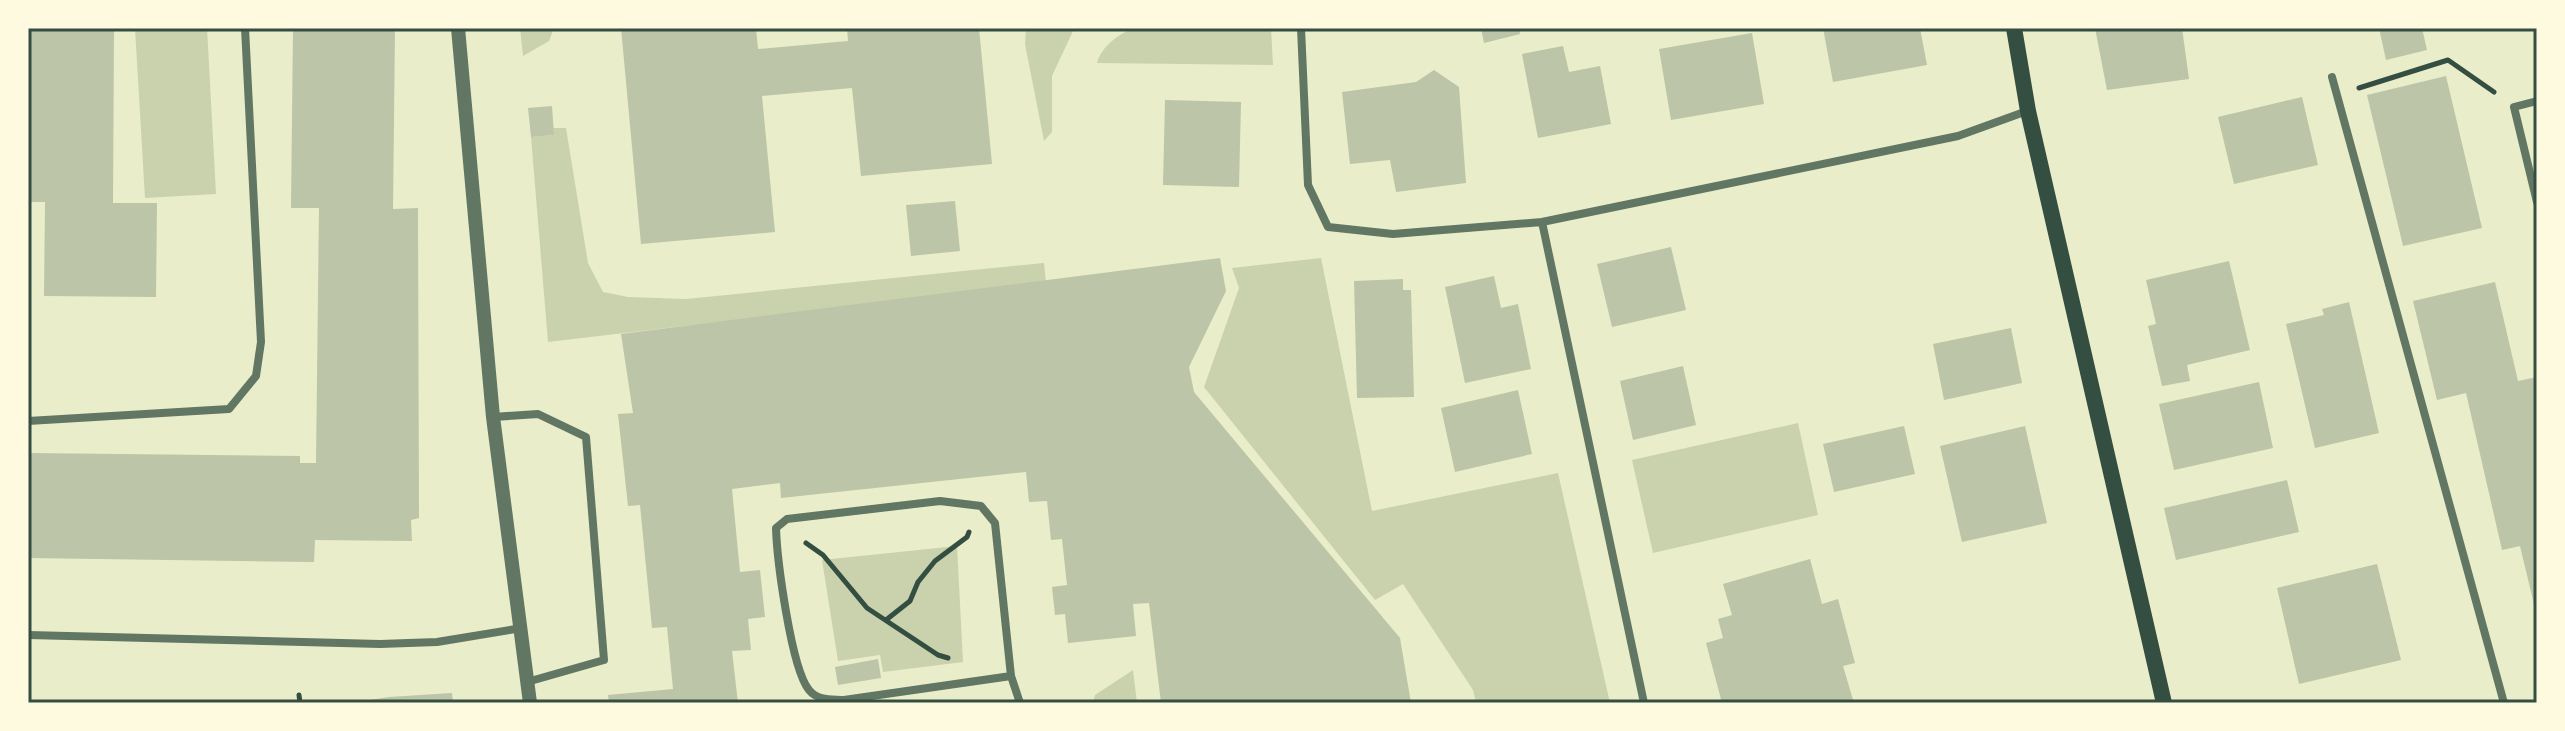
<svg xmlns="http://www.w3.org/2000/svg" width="2565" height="731" viewBox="0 0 2565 731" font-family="Manrope,sans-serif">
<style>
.green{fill:#cad2ad}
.building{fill:#bcc5a7}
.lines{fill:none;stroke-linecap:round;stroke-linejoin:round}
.path{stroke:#344e41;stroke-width:5}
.minor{stroke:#617663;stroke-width:8}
.tertiary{stroke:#617663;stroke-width:14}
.secondary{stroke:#344e41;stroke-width:16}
.neatline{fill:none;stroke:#344e41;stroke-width:3}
</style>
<rect width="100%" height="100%" fill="#e9edc9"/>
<!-- green -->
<path class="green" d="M135 28H207L216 194 145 198Z
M520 28H554L549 41 523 56Z
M1026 28H1079L1073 31 1052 76V132L1044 141 1025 44Z
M1135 28H1271L1273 65 1097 63C1102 46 1118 34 1135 28Z
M553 128H566L588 263 603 292 628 297 686 299 1044 263 1046 283 548 342 531 137 554 135Z
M1321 258 1372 511 1558 473 1610 703H1476L1473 690 1403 584 1375 600 1204 387 1239 288 1232 268Z
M1798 423 1818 515 1653 553 1632 460Z
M957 546 963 662 883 672 880 655 838 661 822 560Z
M1133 670 1137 703H1093L1095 695Z"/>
<!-- building -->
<path class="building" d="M28 28H114L113 203H157L156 297 44 296 45 202H28Z
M293 28H395L393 209 418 208 419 518 411 520 412 541 315 540 314 562 28 558V453L300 456V463H316L319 208H291Z
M621 28H756L758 49 848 41 847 28H979L992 164 861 176 852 88 762 96 775 232 641 244Z
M1481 28H1519L1520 34 1484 43Z
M1823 28H1920L1927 65 1833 82Z
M2095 28H2182L2189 79 2107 90Z
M2379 28H2422L2427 50 2386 60Z
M1752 33 1764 104 1671 120 1659 49Z
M1563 46 1569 72 1600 66 1611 124 1538 138 1522 54Z
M1434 70 1459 87 1466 183 1396 192 1390 160 1350 164 1342 92 1416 82Z
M2446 76 2482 228 2403 246 2367 95Z
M2302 97 2318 165 2234 184 2218 117Z
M1165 100 1241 102 1239 187 1163 185Z
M552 106 554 135 531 137 528 108Z
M955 201 960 251 911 256 906 205Z
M1671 247 1686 310 1612 327 1597 264Z
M1220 258 1226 291 1189 367 1194 392 1400 638 1411 703H1161L1149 603 1133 604 1136 636 1068 643 1065 614 1055 615 1052 587 1067 585 1062 539 1051 540 1047 501 1029 502 1026 472 781 498 780 483 732 489 740 572 760 570 765 617 748 619 751 650 732 651 738 703H609L608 695 673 689 667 627 652 628 640 505 628 506 618 414 633 413 621 334Z
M2229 261 2250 350 2187 365 2190 381 2162 386 2148 326 2156 324 2146 280Z
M1494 276 1501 308 1518 304 1531 369 1465 383 1445 287Z
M1403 279V290H1411L1414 397 1357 398 1354 281Z
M2495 282 2518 381 2537 377V617L2520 546 2502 550 2466 393 2437 400 2413 301Z
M2349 302 2379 433 2315 448 2286 324 2324 315 2322 309Z
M2011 328 2022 383 1944 400 1933 344Z
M1683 366 1696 425 1633 440 1620 381Z
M2259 382 2273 448 2174 470 2159 404Z
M1518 390 1532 454 1455 472 1441 408Z
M1904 426 1915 474 1834 492 1823 444Z
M2025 426 2047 523 1962 542 1940 446Z
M2287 480 2299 532 2176 560 2164 508Z
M1810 559 1822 604 1838 599 1855 663 1843 666 1854 703H1722L1706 643 1723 638 1718 619 1732 615 1723 584Z
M2377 564 2401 660 2299 684 2277 588Z
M878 659 881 678 838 685 835 667Z
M452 693 453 703H351L389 697Z"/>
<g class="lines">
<!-- path -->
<path class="path" d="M2359 88 2448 60 2494 92
M806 543 823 555 867 608 938 655 948 658
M886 620 910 601 918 582 935 561 967 537 969 532
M299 695 300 703"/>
<!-- minor -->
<path class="minor" d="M1301 28 1308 185 1328 227 1393 234 1542 222 1958 136 2027 111
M2332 77 2504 703
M2537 101 2514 107 2537 202
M1542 222 1644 703
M493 417 538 414 586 437 604 660 527 682
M28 421 229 409 256 376 261 342 245 28
M28 635 380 644 437 642 522 628
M1011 676 844 700C831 699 818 701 809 690 791 668 777 559 776 528L787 519 940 501 981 506 995 523 1011 676 1020 703"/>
<!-- tertiary -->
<path class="tertiary" d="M458 28 493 417 530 703"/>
<!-- secondary -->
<path class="secondary" d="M2014 28 2028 111 2164 703"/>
</g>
<!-- border -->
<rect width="2565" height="731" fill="none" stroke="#fefae0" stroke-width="60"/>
<rect x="30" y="30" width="2505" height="671" class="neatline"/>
</svg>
